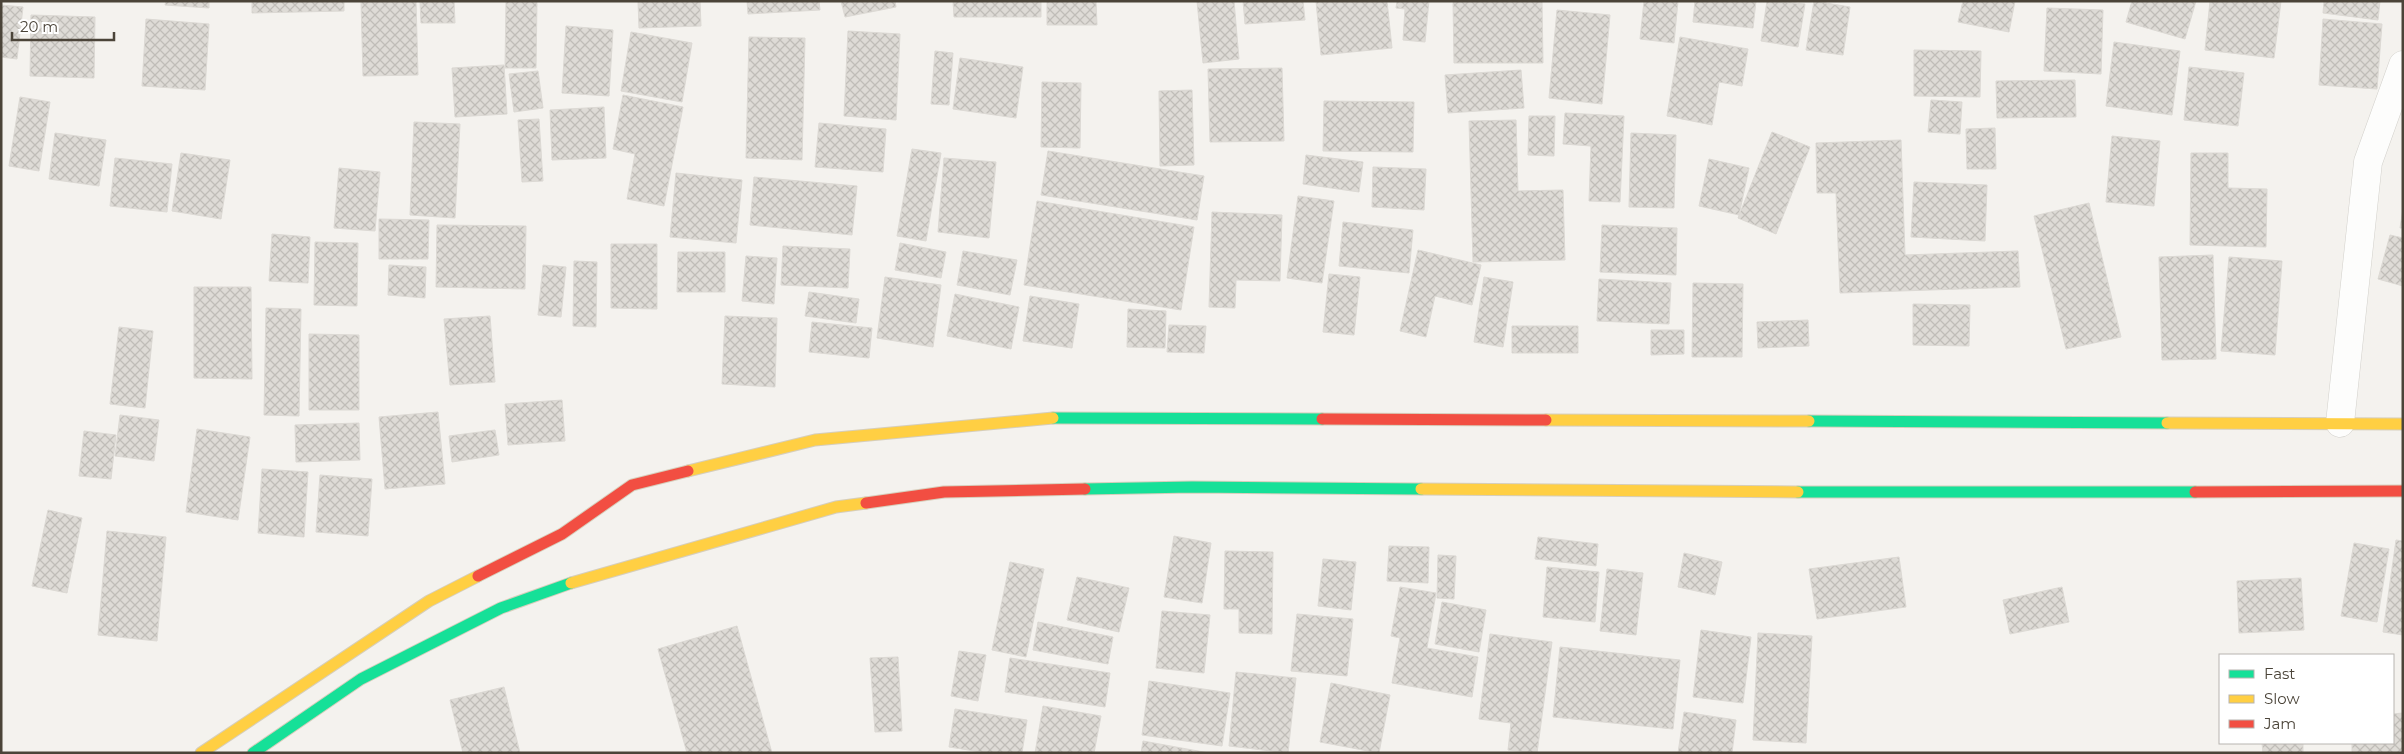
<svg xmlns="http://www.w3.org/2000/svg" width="2404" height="754" viewBox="0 0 2404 754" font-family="Montserrat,sans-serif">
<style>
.building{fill:url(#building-cross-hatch);stroke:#dcd9d4}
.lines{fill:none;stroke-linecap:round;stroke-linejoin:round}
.street-casing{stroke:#d2d0cb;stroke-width:29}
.fast-casing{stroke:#d6cebb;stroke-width:13}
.slow-casing{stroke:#d6cebb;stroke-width:13}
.jam-casing{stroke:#d6cebb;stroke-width:13}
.street{stroke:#fdfdfc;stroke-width:28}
.fast{stroke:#16e098;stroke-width:11}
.slow{stroke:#ffcf43;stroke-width:11}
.jam{stroke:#f24e42;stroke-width:11}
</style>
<defs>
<pattern id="building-cross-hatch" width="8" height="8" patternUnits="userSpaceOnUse" patternTransform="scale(1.25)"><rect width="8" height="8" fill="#dedbd6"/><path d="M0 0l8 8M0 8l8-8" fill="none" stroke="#c0bdb8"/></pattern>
</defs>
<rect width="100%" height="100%" fill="#f4f2ee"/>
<!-- building -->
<path class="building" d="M166 1H209V8L165 5Z
M252 1H344V11L252 13Z
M361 1H416L418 75 363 76Z
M420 1H454L455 23H421Z
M506 1H537L536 68H505Z
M638 1H700L701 26 639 28Z
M747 1H819L820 10 748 14Z
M841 1H895L896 7 845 17Z
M953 1H1041V17H954Z
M1047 1H1096L1097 25H1047Z
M1197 1H1234L1239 59 1203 63Z
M1243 1H1303L1305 20 1245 24Z
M1316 1H1387L1392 48 1321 55Z
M1397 1H1429L1425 42 1403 40 1405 9 1396 8Z
M1453 1H1542L1543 63H1454Z
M1644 1H1678L1674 43 1640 39Z
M1695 1H1756L1753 28 1693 22Z
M1767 1 1805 4 1798 47 1761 41Z
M1814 1 1850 7 1843 55 1806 50Z
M1963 1H2015L2009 32 1958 22Z
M2132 1H2196L2185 39 2126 22Z
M2210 1H2281L2274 58 2205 50Z
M2324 1H2380L2378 20 2323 13Z
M1 5 23 7 17 59 1 57Z
M2047 8 2103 10 2101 74 2044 71Z
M1557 10 1610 15 1602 104 1549 98Z
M31 15 95 17 94 78 30 76Z
M146 19 209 24 205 90 142 86Z
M2323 19 2382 24 2377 89 2319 85Z
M566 26 613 30 609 96 562 93Z
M848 31 900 34 896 120 844 116Z
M631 32 692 43 682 102 621 91Z
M749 37 805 38 802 160 746 158Z
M1680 37 1748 49 1742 86 1719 82 1712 125 1667 116Z
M2114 42 2180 51 2172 115 2106 106Z
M1914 50 1981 51 1980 97 1914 96Z
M935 51 953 53 949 105 931 104Z
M960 58 1023 67 1016 118 953 109Z
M504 65 507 114 455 117 452 68Z
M2189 67 2244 73 2238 126 2184 120Z
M1282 68 1284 141 1210 142 1208 69Z
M1521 70 1524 108 1448 113 1445 75Z
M538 71 543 108 514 112 509 74Z
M2075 80 2076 117 1997 118 1996 81Z
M1042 82 1081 83 1080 148 1041 147Z
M1192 90 1194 165 1160 166 1159 91Z
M623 95 683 107 664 206 627 199 635 154 613 149Z
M20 97 50 102 39 171 9 166Z
M1931 100 1962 102 1960 134 1928 132Z
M1324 101 1414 102 1413 152 1323 151Z
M604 107 606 158 552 160 550 110Z
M1565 113 1624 116 1620 202 1589 201 1591 146 1563 144Z
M1529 116H1555L1554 156 1528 155Z
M539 119 543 181 522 182 518 120Z
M1516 120 1518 191 1563 190 1565 260 1473 262 1469 121Z
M414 122 460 124 455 218 410 215Z
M819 123 886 129 883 172 815 167Z
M1995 128 1996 169H1967L1966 129Z
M1772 132 1810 147 1776 234 1738 218Z
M55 133 106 140 99 186 49 179Z
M1631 133 1676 135 1674 208 1629 207Z
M2112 136 2160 141 2154 206 2106 202Z
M1901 140 1905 255 2018 251 2020 287 1840 293 1836 193H1817L1816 143Z
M912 149 941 153 926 241 897 236Z
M1048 151 1204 176 1197 220 1041 195Z
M181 153 230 160 221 219 172 211Z
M2191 153H2228V188L2267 189 2266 247 2190 245Z
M1306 155 1363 162 1359 192 1303 184Z
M115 158 172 164 167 212 110 206Z
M944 158 996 162 989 238 938 232Z
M1709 159 1749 168 1739 215 1699 206Z
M1373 167 1426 169 1424 210 1372 207Z
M339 168 380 172 375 231 334 228Z
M676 173 742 180 736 243 670 237Z
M754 177 857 186 852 235 750 225Z
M1914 182 1987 185 1985 241 1911 237Z
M1298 196 1334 201 1322 283 1287 278Z
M1037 201 1194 227 1181 310 1024 285Z
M2089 203 2121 337 2066 349 2034 216Z
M2403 209V228H2400Z
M1212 212 1282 215 1280 281 1236 280 1235 308 1209 307Z
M379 219 429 220 428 259H379Z
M1343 222 1413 230 1409 273 1339 266Z
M437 225 526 226 525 289 436 287Z
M1602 225 1677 228 1676 275 1600 272Z
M272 234 310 237 308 283 269 281Z
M2390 235 2403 238V286L2378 279Z
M315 242 358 243 357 306 314 305Z
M900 243 946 252 941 278 895 270Z
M611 244H657V309L611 308Z
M783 246 850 249 848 288 781 285Z
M1418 250 1481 265 1472 305 1435 296 1426 337 1400 331Z
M963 251 1017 260 1010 295 957 285Z
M678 252H725V292H677Z
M2213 255 2216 359 2162 360 2159 257Z
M746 256 777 258 774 304 742 301Z
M2229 257 2282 261 2275 355 2221 351Z
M574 261 597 262 596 327 573 326Z
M389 265 426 267 425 298 388 295Z
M543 265 566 267 561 317 538 315Z
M1329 274 1360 277 1354 335 1323 332Z
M885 277 941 285 933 347 877 338Z
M1484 277 1513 282 1503 347 1474 342Z
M1599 279 1671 283 1669 324 1597 321Z
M1693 283 1743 284 1742 357H1692Z
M194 287H251L252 379 194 378Z
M809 292 859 299 856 323 805 316Z
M955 294 1019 307 1011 349 947 336Z
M1030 296 1079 304 1072 348 1023 341Z
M1913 304 1970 305 1969 346 1913 345Z
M266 308 301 309 299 416 264 415Z
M1128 309 1166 311 1165 348 1127 347Z
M490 316 495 382 450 385 444 319Z
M725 316 777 318 775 387 722 384Z
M1808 320 1809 346 1758 348 1757 322Z
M812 322 872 328 869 358 809 352Z
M1169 325 1206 326 1204 353 1167 352Z
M1512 326H1578V353H1512Z
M119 327 153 331 145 408 110 404Z
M1651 330H1684V354L1651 355Z
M309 334 359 335V410H309Z
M562 400 565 441 508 445 505 404Z
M438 412 445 484 385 489 379 417Z
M120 415 159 420 154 461 115 456Z
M359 423 360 460 296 462 295 425Z
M197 429 250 437 238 520 186 512Z
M495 430 499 455 452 462 449 436Z
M84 431 116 435 111 479 79 476Z
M262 469 308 472 304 537 258 533Z
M320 475 372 479 368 536 316 532Z
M48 510 82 518 67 593 32 586Z
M107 531 166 537 157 641 98 635Z
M1174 536 1211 543 1202 603 1164 597Z
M1538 537 1598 544 1596 566 1535 559Z
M2396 540 2403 541V635L2383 632Z
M2354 543 2389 549 2377 622 2341 616Z
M1389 546 1429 547 1428 583 1387 581Z
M1225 551 1273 552 1272 634 1239 633V609H1224Z
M1684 553 1722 562 1715 595 1678 587Z
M1438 555 1456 556 1454 599 1437 598Z
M1899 557 1906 607 1817 619 1809 569Z
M1323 559 1356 562 1351 610 1318 606Z
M1010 562 1044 569 1026 657 992 650Z
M1547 567 1599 572 1595 622 1543 617Z
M1607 569 1643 573 1636 635 1600 631Z
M1077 577 1129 588 1119 632 1067 620Z
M2301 578 2304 630 2239 633 2237 581Z
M1400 587 1436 593 1427 648 1478 657 1472 697 1392 683 1400 638 1391 636Z
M2062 587 2069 622 2010 634 2003 600Z
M1442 602 1486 610 1479 652 1435 644Z
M1162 611 1210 615 1204 673 1156 668Z
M1297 614 1353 619 1347 676 1291 671Z
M1038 622 1113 637 1108 664 1033 650Z
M737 626 772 753H687L658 649Z
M1701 630 1751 637 1743 703 1693 697Z
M1758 633 1812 636 1806 743 1753 740Z
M1490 634 1552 642 1537 753 1508 750 1511 723 1479 719Z
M1560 647 1680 660 1673 729 1553 717Z
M959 651 986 655 978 701 951 696Z
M898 657 902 731 875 732 870 658Z
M1010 658 1110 673 1105 707 1005 692Z
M1236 672 1296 678 1288 753 1229 746Z
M1149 681 1230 693 1222 746 1142 735Z
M1331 683 1390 695 1379 753 1320 742Z
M504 687 520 753H463L450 700Z
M1043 706 1101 716 1094 753H1035Z
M955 709 1027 720 1022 753H988L949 747Z
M1684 712 1736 720 1732 753H1678Z
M2403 713V753H2352V743H2393V714Z
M1143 741 1209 753H1141Z
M2262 743H2303V753H2263Z"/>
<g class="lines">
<defs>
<path id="street" d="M2340 423 2368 162 2403 65"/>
<path id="fast" d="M1053 418 1322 419
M1809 421 2167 423
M1085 489 1192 487 1421 489
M1798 492H2195
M253 753 361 679 501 608 571 583"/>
<path id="slow" d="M1546 420 1809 421
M2167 423 2403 424
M688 471 815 440 1053 418
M1421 489 1798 492
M571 583 836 507 866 503
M201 753 429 601 478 576"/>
<path id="jam" d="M1322 419 1546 420
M2195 492 2403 491
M866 503 944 492 1085 489
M478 576 562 534 632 485 688 471"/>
</defs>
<!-- street casing -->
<use href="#street" class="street-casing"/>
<!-- fast casing -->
<use href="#fast" class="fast-casing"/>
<!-- slow casing -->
<use href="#slow" class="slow-casing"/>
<!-- jam casing -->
<use href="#jam" class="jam-casing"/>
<!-- street -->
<use href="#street" class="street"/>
<!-- fast -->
<use href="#fast" class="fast"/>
<!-- slow -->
<use href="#slow" class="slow"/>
<!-- jam -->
<use href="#jam" class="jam"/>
</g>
<!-- border -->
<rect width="2404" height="754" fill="none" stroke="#4b4439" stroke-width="5"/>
<!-- legend -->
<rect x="2219" y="654" width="175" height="90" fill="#ffffff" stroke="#b7b4b0"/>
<rect x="2229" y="670" width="25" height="8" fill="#16e098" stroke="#b7b4b0"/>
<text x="2264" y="679" font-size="15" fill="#4b4439">Fast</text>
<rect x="2229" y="695" width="25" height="8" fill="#ffcf43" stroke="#b7b4b0"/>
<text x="2264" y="704" font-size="15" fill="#4b4439">Slow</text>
<rect x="2229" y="720" width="25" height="8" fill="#f24e42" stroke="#b7b4b0"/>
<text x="2264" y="729" font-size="15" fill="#4b4439">Jam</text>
<!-- scale -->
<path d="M12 32v8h102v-8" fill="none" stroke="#4b4439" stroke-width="2.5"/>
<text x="20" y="32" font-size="15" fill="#4b4439" stroke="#ffffff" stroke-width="4" paint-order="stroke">20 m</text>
</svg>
